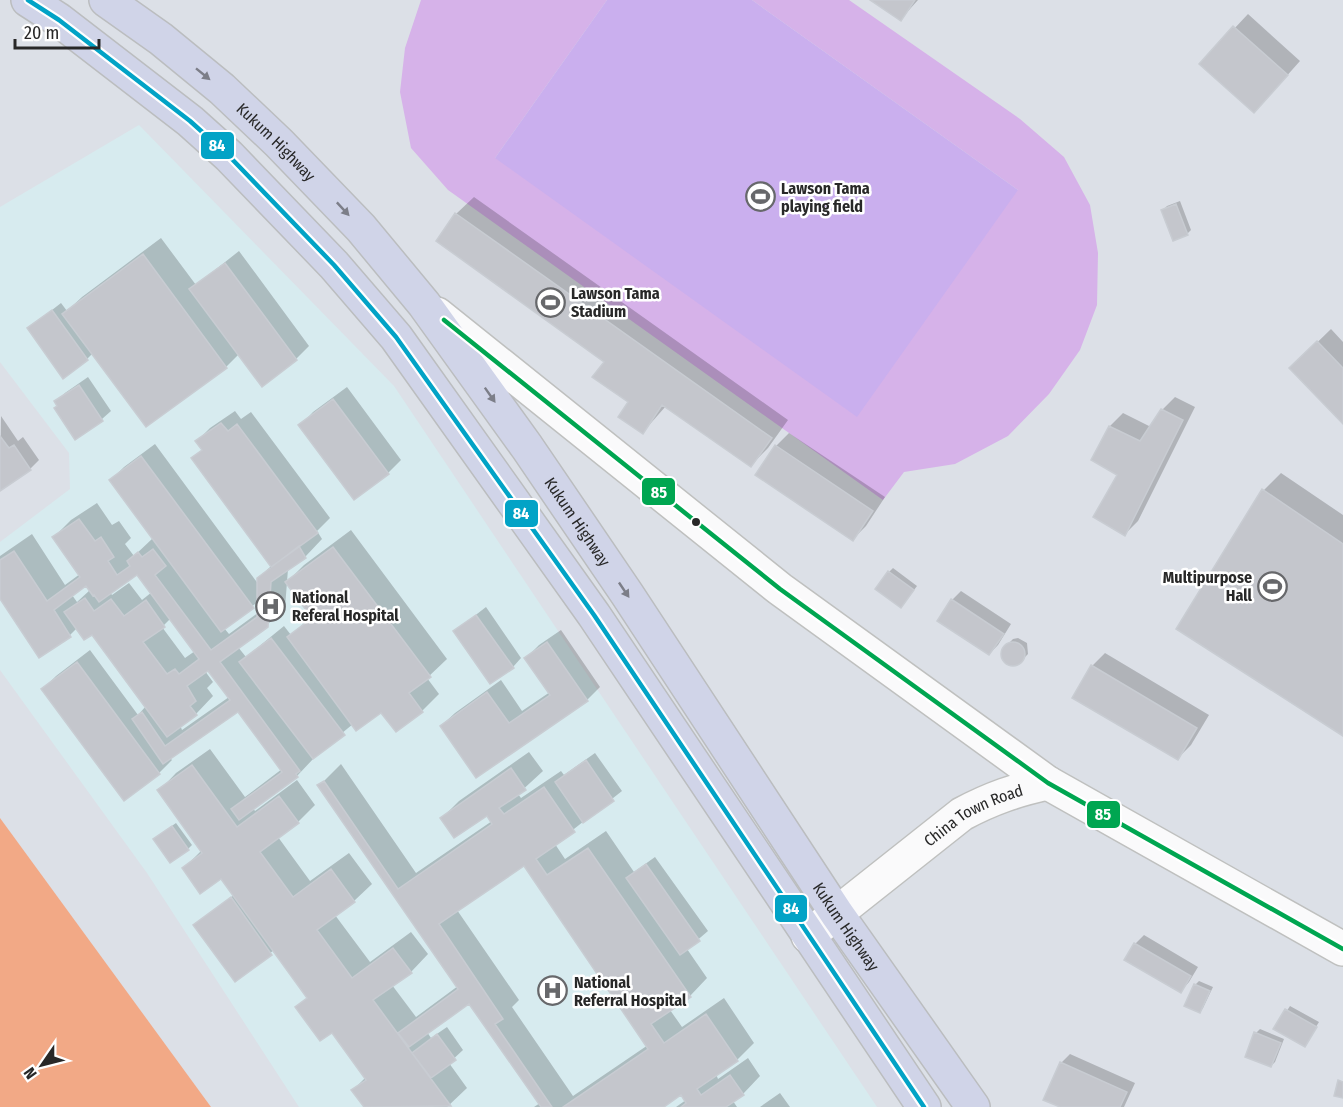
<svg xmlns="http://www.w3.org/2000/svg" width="1343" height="1107" viewBox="0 0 1343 1107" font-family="'Fira Sans Condensed',sans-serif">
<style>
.medical{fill:#d7ebef}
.green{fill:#d6b2e9}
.pitch{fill:#caafee}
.water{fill:#f2a986}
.shadow{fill:#0003;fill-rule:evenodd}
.building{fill:#c4c6cc;stroke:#c8ccd2;stroke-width:1.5}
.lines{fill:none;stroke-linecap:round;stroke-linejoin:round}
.minor-casing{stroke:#bfc0bf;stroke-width:36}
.major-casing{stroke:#bbbdbf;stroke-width:36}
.minor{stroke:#fafafb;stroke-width:33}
.major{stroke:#d0d4e8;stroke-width:33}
.bus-1-casing{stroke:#fff;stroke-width:9}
.bus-2-casing{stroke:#fff;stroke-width:9}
.bus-1{stroke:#02a3c6;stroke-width:4.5}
.bus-2{stroke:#00a651;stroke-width:4.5}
.oneway{fill:#7c7e88}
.bus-dot{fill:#282828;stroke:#fff;stroke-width:2}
.labels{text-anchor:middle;stroke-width:5;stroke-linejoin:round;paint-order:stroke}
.street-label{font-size:16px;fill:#282828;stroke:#fff}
.poi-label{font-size:16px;font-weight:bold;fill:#282828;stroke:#fff;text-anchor:start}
.line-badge{stroke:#fff;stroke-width:2}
.badge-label{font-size:16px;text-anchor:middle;font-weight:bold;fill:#fff}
</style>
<rect width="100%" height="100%" fill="#dce0e7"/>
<!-- medical -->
<path class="medical" d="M139 125 394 386 877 1107H299L147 873 0 670V542L70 489 69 453 0 362V207Z"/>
<!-- green -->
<path class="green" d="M421 0H607L495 158 1018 190 752 0H849L1020 119 1064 157 1090 205 1098 253 1097 305 1080 350 1049 394 1008 436 955 464 904 472 883 500 448 190 411 148 400 92 405 48Z"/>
<!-- pitch -->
<path class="pitch" d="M607 0H752L1018 190 857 417 495 158Z"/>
<!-- water -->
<path class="water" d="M0 818 211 1107H0Z"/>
<!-- shadow -->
<path class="shadow" d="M873 0H918L901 19Z
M1248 14 1300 61 1267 98 1201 64Z
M474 197 788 420 768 448 751 465 666 406 643 432 630 401 606 362 456 214Z
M1180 201 1191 230 1187 234 1163 210 1167 206Z
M161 238 196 285 239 251 309 346 296 359 239 354 226 367 93 353 87 359 29 328 61 303 67 311 82 297Z
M1331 329 1343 342V422L1291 368Z
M88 377 111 411 102 419 75 438 56 402 65 393Z
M347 387 401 460 388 473 354 498 300 426 313 412Z
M1175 397 1195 407 1138 521 1125 534 1119 475 1093 459 1110 426 1123 413 1151 427 1162 410Z
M235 411 241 419 251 412 330 518 317 531 322 539 305 557 288 569 285 608 267 625 238 647 246 657 284 626 291 635 312 616 287 582 304 565 351 530 447 659 427 678 439 694 422 711 381 710 353 724 313 757 314 758 297 776 253 808 255 811 297 780 315 805 298 822 278 837 310 881 349 853 372 884 354 901 335 915 370 962 411 932 428 954 411 972 392 985 416 1017 458 986 319 786 341 764 416 873 492 821 487 814 442 818 459 801 529 752 543 771 518 794 521 798 561 771 564 775 595 753 622 791 555 844 565 859 606 831 634 872 655 857 708 931 687 949 707 978 690 996 670 1010 682 1027 724 998 754 1043 737 1060 716 1074 718 1079 748 1058 760 1076 743 1094 733 1101 737 1107H676L686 1100 681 1093 661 1107H534L540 1103 470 1002 427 1032 431 1038 447 1027 463 1050 449 1063 467 1088 447 1107H365L353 1090 366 1077 332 1031 297 1007 308 997 274 950 235 980 195 925 234 895 221 877 184 868 202 850 159 791 176 773 210 749 245 797 282 769 238 710 170 758 172 760 159 773 43 689 56 676 90 650 138 715 146 706 92 633 77 628 70 635 40 656 0 596V556L32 534 65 585 80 574 54 537 71 520 97 503 112 525 119 521 131 538 125 544 134 556 153 538 111 480 124 467 155 444 259 585V578L272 565 193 459 203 449 197 441 210 428ZM137 573 152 592 142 600 129 583 112 595 110 592ZM87 584 90 590 77 602 72 595ZM259 601V612L229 634 224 628ZM171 618 195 651 185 658 162 627ZM209 669 229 697 182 730 180 725 196 714 213 696 207 688 213 682 205 671ZM524 864 648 1045 573 1096 512 1007 519 1000 457 910Z
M1 416 18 441 23 437 39 460 30 469 0 489Z
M789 433 885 497 866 526 853 539 776 446Z
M1281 473 1343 515V734L1178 628 1264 490Z
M893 568 917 586 905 602 889 572Z
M961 591 1011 624 998 645 989 654 939 621 952 600Z
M486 607 521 658 513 667 455 631Z
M561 630 600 687 587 700 477 776 441 726 455 713 501 680 522 711 550 692 526 658 539 645Z
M1018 638 1027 643 1028 654 1019 663H1008L1004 659V648L1013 639Z
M1105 653 1209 715 1191 745 1178 758 1092 666Z
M176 823 192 845 188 849 159 835Z
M1144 935 1198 967 1189 982 1181 991 1135 944Z
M1199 981 1213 987 1203 1008 1200 1012 1195 985Z
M1290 1006 1319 1022 1304 1046 1275 1029Z
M1260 1029 1284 1039 1275 1062 1271 1066 1256 1033Z
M1070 1054 1135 1083 1124 1107H1064L1061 1063Z
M780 1093 790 1107H760Z"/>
<!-- building -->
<path class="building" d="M870 0H915L901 21Z
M1233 26 1288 75 1254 113 1199 64Z
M1176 204 1188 235 1173 241 1161 210Z
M455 213 772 438 751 467 662 405 643 434 618 417 628 402 592 377 604 362 436 241Z
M143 254 227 368 146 427 62 314Z
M225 263 297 360 262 387 189 289Z
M52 310 88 360 63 379 27 328Z
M1317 341 1343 368V424L1289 368Z
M79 385 103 421 75 440 54 408 57 406 54 401Z
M333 399 389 474 354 500 298 425Z
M1161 409 1183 420 1125 536 1093 517 1117 475 1091 460 1109 426 1140 441Z
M221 423 228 431 237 424 318 533 271 567 191 458 202 450 195 441Z
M0 436 9 448 14 445 31 470 0 491Z
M775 445 873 511 853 541 755 475Z
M141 456 254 608 221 632 109 480Z
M1262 489 1343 544V736L1176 629Z
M79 519 95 541 101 537 114 557 108 561 117 575 130 566 127 561 138 552 142 557 153 549 166 566 155 575 211 650 257 617V578L299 546 306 558 271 582 268 627 220 662 300 771 296 774 298 777 239 820 231 809 282 772 238 712 163 764 132 719 142 712 165 746 230 700 208 671 187 686 196 701 190 706 197 715 167 737 92 635 84 640 64 612 85 598 94 611 111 599 124 616 146 600 165 627 143 642 167 674 175 669 179 674 199 659 137 575 99 602 94 595 93 596 86 586 54 610 71 637 39 658 0 599V560L14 551 47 601 80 577 52 537Z
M333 547 431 677 409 693 423 712 396 732 381 713 356 731 287 637 312 618 285 582Z
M888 571 914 590 901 608 875 589Z
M951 599 1004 634 989 655 937 621Z
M476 615 514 668 490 684 453 631Z
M271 638 345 735 313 759 239 662Z
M1001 654a12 12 0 1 1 24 0a12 12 0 1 1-24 0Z
M547 642 588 701 476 778 440 726 487 692 509 723 550 695 524 658Z
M77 662 160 774 124 801 41 689Z
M1091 665 1197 728 1178 760 1072 698Z
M586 760 614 801 583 823 555 782Z
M192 765 237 827 279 796 299 823 260 852 293 897 331 869 355 902 317 930 352 978 393 948 412 973 373 1000 451 1106 364 1107 351 1090 366 1080 332 1033 320 1041 295 1007 307 998 221 879 200 894 182 868 202 853 157 790Z
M511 768 526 790 499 808 504 814 544 787 575 832 536 859 547 875 588 848 691 997 651 1024 664 1043 706 1014 738 1061 697 1089 701 1095 730 1075 744 1095 726 1107H681L686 1103 681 1095 664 1107H563L648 1049 524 866 439 924 503 1019 495 1024 552 1107H541L469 1004 409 1047 398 1033 458 989 317 785 324 781 398 889 492 824 487 816 454 838 440 818Z
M172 826 189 850 170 863 153 839Z
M646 864 700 941 680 955 626 878Z
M231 897 272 955 235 982 193 925Z
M1134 943 1191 976 1181 993 1124 960Z
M1194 984 1210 991 1200 1013 1184 1006Z
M1285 1009 1317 1027 1305 1047 1273 1029Z
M1254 1032 1281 1043 1271 1067 1245 1057Z
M437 1034 456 1060 431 1078 412 1053Z
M1060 1062 1127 1092 1120 1107H1060L1043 1100Z
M1338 1080 1343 1082V1098L1334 1096Z"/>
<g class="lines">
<defs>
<g id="minor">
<path d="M437 314 780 589 1048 783 1343 949"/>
<path id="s1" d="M808 936 962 814C992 798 1016 790 1048 783"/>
</g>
<g id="major">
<path d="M28 0 59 20 190 121 229 156 334 265 396 337 594 615 924 1107"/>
<path id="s2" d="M106 0 161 39 222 89 279 143 361 228 424 304 527 447 627 594 837 914 973 1107"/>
</g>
</defs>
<!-- minor casing -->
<use href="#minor" class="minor-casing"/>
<!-- major casing -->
<use href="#major" class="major-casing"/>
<!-- minor -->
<use href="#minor" class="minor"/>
<!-- major -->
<use href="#major" class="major"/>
<defs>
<path id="bus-1" d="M28 0 59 20 190 121 229 156 334 265 396 337 594 615 924 1107"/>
<path id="bus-2" d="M444 320 780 589 1048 783 1343 949"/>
</defs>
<!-- bus-1 casing -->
<use href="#bus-1" class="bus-1-casing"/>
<!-- bus-2 casing -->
<use href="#bus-2" class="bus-2-casing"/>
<!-- bus-1 -->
<use href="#bus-1" class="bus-1"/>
<!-- bus-2 -->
<use href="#bus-2" class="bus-2"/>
</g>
<!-- one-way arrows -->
<defs><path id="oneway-solid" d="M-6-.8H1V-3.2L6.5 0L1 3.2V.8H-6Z" transform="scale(1.5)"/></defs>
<g class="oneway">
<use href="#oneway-solid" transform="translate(203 74) rotate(39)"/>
<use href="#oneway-solid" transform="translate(343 209) rotate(47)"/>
<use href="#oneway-solid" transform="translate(490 395) rotate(55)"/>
<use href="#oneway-solid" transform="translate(624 590) rotate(56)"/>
</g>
<!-- icons -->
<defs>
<symbol id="stadium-ring" viewBox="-11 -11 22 22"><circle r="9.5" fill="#fff" stroke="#67686b" stroke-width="1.5"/><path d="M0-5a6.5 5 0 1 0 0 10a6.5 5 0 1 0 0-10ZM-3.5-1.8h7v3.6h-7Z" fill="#67686b"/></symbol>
<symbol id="hospital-ring" viewBox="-11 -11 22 22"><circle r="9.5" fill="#fff" stroke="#67686b" stroke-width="1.5"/><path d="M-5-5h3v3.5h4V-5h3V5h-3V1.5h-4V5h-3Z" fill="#67686b"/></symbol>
</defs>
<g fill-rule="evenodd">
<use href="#stadium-ring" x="744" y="180" width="33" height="33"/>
<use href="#stadium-ring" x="534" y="286" width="33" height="33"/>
<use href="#stadium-ring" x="1256" y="570" width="33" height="33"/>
<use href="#hospital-ring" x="254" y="590" width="33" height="33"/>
<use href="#hospital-ring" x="536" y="974" width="33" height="33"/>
</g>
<!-- markers -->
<circle class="bus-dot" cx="696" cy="522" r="5"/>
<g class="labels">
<!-- street labels -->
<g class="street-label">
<text dy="6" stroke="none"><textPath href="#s2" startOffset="222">Kukum Highway</textPath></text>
<text dy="6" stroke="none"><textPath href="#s2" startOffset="708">Kukum Highway</textPath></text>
<text dy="6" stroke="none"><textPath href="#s1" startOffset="206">China Town Road</textPath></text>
<text dy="6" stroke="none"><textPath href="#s2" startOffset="1194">Kukum Highway</textPath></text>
</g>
<!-- poi labels -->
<g class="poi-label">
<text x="781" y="194">Lawson Tama<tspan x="781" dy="18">playing field</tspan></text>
<text x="571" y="299">Lawson Tama<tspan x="571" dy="18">Stadium</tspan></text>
<text x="1252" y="583" text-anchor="end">Multipurpose<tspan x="1252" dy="18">Hall</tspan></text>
<text x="292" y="603">National<tspan x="292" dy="18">Referal Hospital</tspan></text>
<text x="574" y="988">National<tspan x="574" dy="18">Referral Hospital</tspan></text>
</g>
</g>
<g class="line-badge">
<rect x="200" y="131" width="35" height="29" rx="6" fill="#02a3c6"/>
<rect x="641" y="477" width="35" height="29" rx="6" fill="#00a651"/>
<rect x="504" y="499" width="35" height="29" rx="6" fill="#02a3c6"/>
<rect x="1086" y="800" width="35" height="29" rx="6" fill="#00a651"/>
<rect x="774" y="894" width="34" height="29" rx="6" fill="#02a3c6"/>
</g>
<g class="badge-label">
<text x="217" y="151">84</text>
<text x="659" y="498">85</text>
<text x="521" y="519">84</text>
<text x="1103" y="820">85</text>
<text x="791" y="914">84</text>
</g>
<!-- north arrow -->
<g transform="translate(42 1065) rotate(235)" stroke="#ffffff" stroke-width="4.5" paint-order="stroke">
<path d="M0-4.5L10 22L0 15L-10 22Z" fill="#282828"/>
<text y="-9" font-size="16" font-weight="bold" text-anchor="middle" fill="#282828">N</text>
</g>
<!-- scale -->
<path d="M15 39v9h84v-9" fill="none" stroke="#282828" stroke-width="3"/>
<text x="24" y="39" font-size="18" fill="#282828" stroke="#ffffff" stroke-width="4.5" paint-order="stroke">20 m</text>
</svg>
